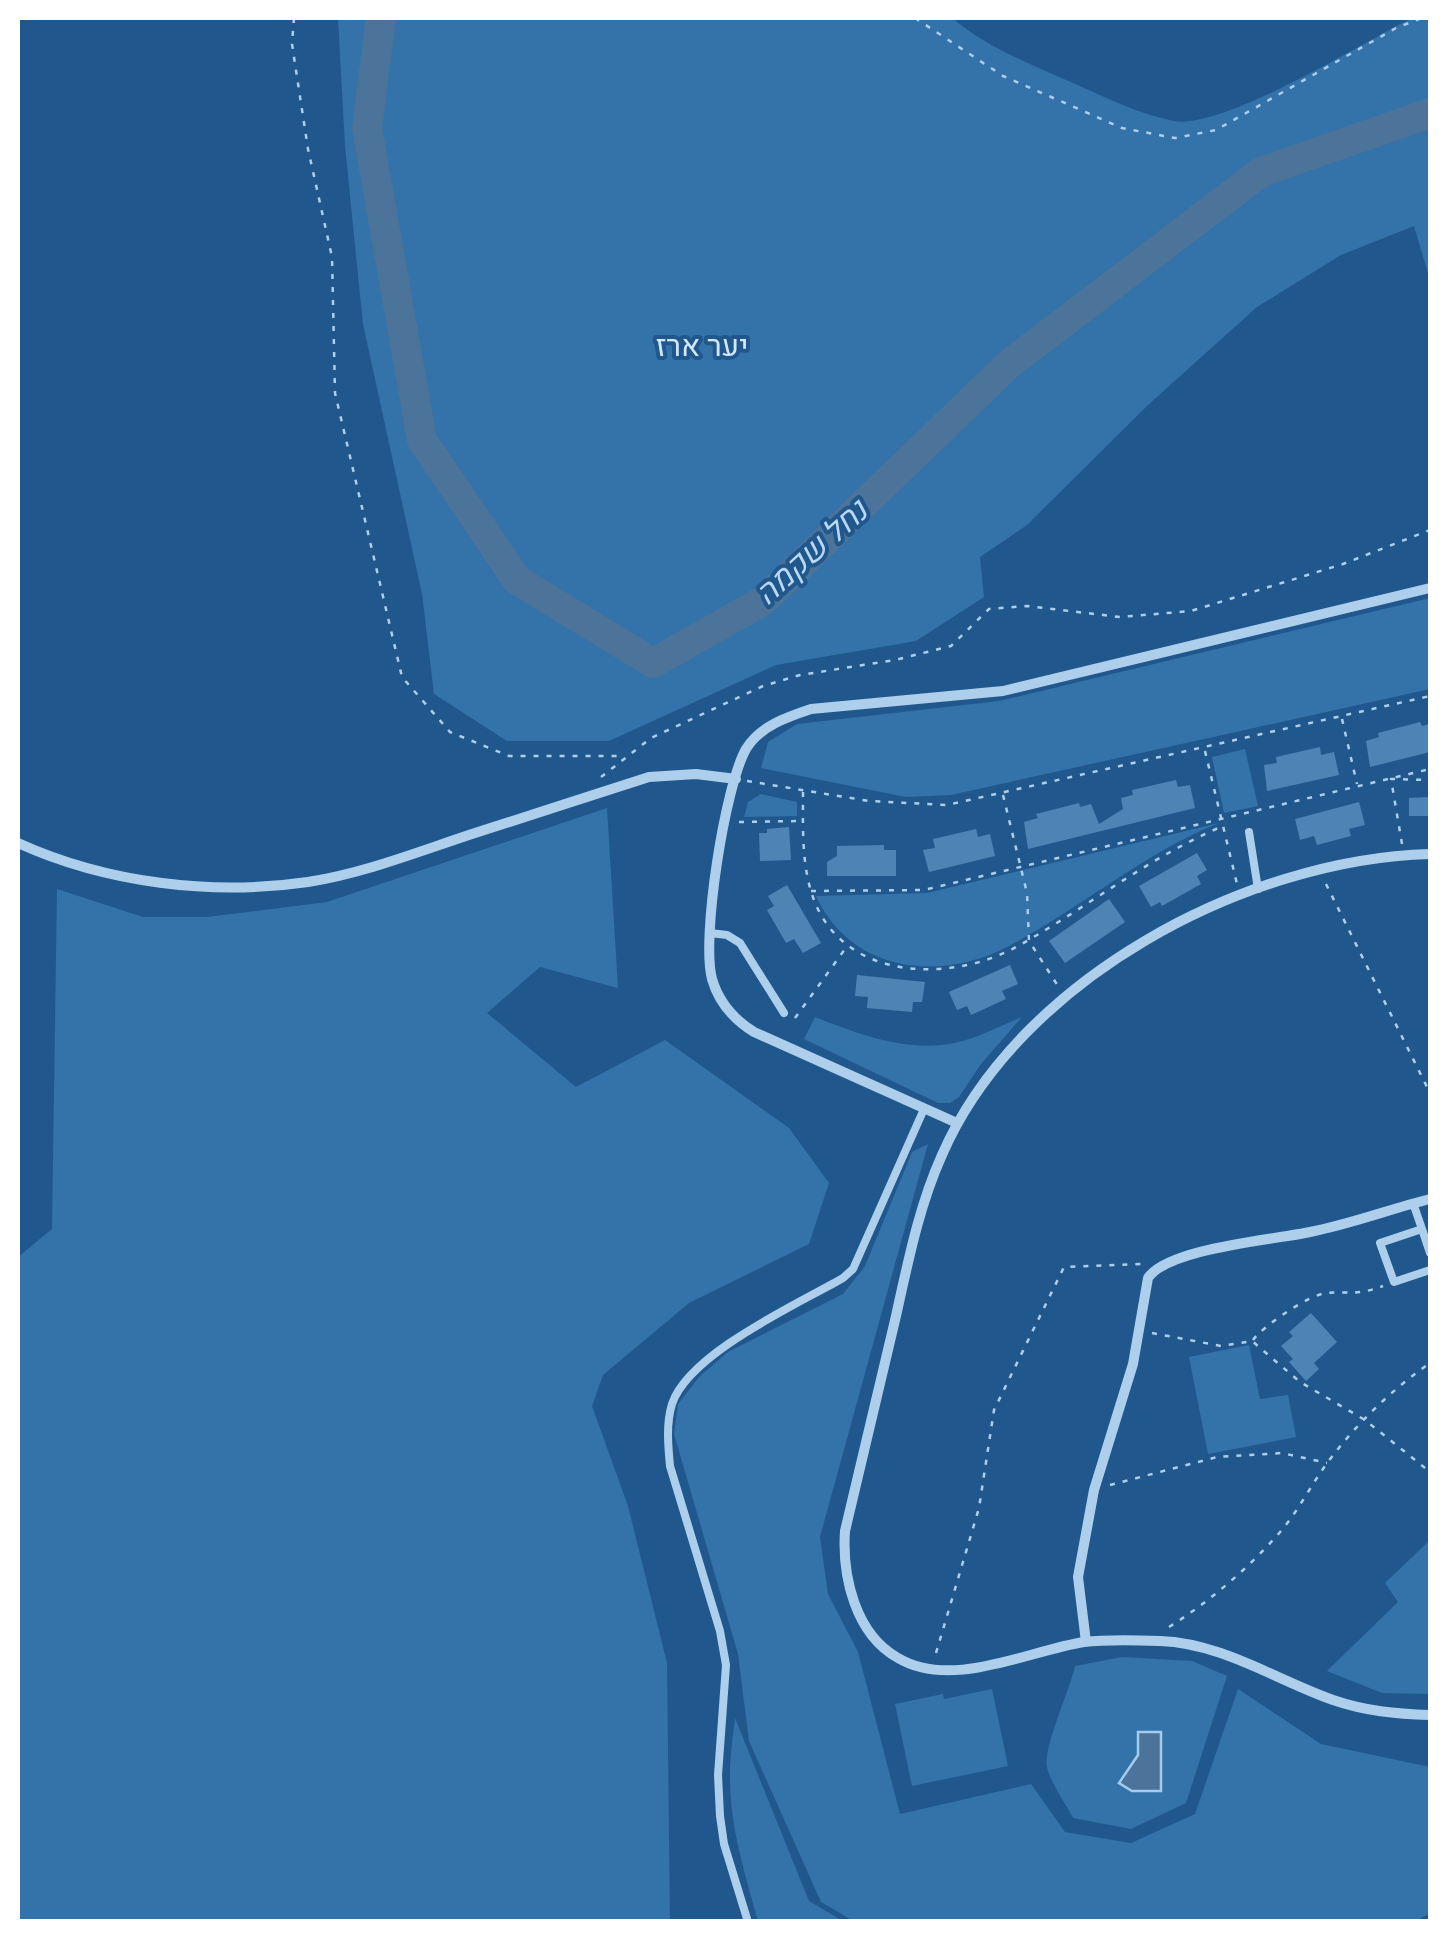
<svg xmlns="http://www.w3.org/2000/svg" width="1448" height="1939" viewBox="0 0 1448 1939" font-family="Cabin,Heebo,sans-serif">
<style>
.green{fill:#3472aa}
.water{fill:#4c7399;stroke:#a2cbed;stroke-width:2.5}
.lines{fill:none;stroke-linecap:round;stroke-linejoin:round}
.river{stroke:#4c7399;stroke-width:30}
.building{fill:#4d84b6}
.path{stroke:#aecfec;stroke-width:2.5;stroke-dasharray:5 8;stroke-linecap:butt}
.service{stroke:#aecfec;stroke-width:8}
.minor{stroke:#aecfec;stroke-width:10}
.labels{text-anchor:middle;stroke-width:8;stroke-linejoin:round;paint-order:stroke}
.park-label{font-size:30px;fill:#d3e7f9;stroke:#20588d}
.water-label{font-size:32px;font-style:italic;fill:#bad8f3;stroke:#20588d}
</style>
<rect width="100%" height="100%" fill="#20588d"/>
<!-- green -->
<path class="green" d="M338 18H952C985 46 1026 62 1066 80 1101 95 1137 114 1174 121 1223 130 1362 43 1412 18H1430V280L1414 226 1341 255 1257 307 1148 405 1027 525 980 557 984 597 916 641 776 665 609 741H507L434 694 422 594 363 324 345 146Z
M1430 598V689L951 795 906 797 761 768 768 742 797 724 999 701Z
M1245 749 1258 806 1224 813 1212 757Z
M761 794 797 802V816L744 817 748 802Z
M607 808 618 988 540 967 487 1013 576 1087 665 1040 789 1128 829 1183 809 1244 689 1303 603 1375 592 1406 628 1506 667 1663 670 1921H18V1257L52 1229 57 889 143 917H207L327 902Z
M1219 823C1142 854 1080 909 1007 947 938 983 850 971 816 896L927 893Z
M815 1017C858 1034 908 1053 955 1043 977 1038 1000 1026 1022 1017L981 1064 959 1097 950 1103H938L804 1039Z
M928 1144 820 1537 828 1594 858 1652 900 1814 1031 1784 1065 1832 1131 1843 1195 1814 1238 1689 1321 1744 1430 1767V1913L1414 1922H855L821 1902 749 1741 738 1654 674 1434 678 1404 700 1376 728 1352 843 1294 865 1266 912 1152Z
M1249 1345 1260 1399 1288 1395 1296 1437 1208 1454 1189 1357Z
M1430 1540V1694L1382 1693 1327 1671 1398 1602 1385 1583Z
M1122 1657 1192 1661 1227 1676 1186 1803 1131 1829 1073 1818C1065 1802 1051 1784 1047 1767 1043 1747 1070 1690 1075 1666Z
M992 1689 1008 1766 912 1786 895 1704 943 1694 944 1699Z
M735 1718 809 1901 843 1921H758C745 1874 729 1824 730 1774 730 1755 733 1736 735 1718Z"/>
<!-- water -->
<path class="water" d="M1138 1732H1161V1791H1132L1119 1783 1138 1755Z"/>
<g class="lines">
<!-- river -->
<path class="river" d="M381 18 367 128 422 440 517 580 653 663 763 601 1009 364 1261 172 1430 113"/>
</g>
<!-- building -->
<path class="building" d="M1420 722 1422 726 1430 724V752L1370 767 1366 741 1379 737 1378 733Z
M1320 747 1321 755 1334 752 1339 775 1267 791 1264 765 1277 763 1276 757Z
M1176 780 1178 787 1190 785 1195 808 1028 849 1024 822 1038 818 1036 814 1079 803 1080 807 1091 804 1099 824 1123 809 1121 798 1133 795 1132 790Z
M1430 797V816H1409V798Z
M1359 802 1365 825 1349 829 1351 836 1317 845 1314 836 1300 840 1295 819Z
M789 827 791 860 760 861 759 833H767V829Z
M976 829 978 837 990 834 995 856 929 872 923 850 935 848 933 839Z
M884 845V850H896V876H827V862L837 856V846Z
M1197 853 1207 870 1197 876 1201 884 1162 906 1160 902 1151 907 1139 886Z
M787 885 821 943 803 953 794 939 786 943 767 910 774 906 768 896Z
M1109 899 1125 922 1065 963 1049 941Z
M1010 965 1018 984 1002 991 1006 999 971 1015 967 1006 957 1010 949 992Z
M857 975 925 982 922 1002H913L912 1012 867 1008 868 997 855 996Z
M1311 1313 1337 1342 1314 1363 1319 1369 1306 1381 1289 1362 1293 1359 1281 1346 1293 1336 1289 1332Z"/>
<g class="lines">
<!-- path -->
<path class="path" d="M294 18 292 44 308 149 332 257 335 393 402 677 450 732 509 756H623
M915 18 1003 76 1122 128 1175 138 1216 130 1396 28 1422 18
M1342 719 1357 784
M1205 751 1237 884
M601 777 651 738 763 686 800 675 895 660 951 646 989 609 1027 606 1120 617 1191 611 1343 564 1430 530
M747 781 869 801 947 805 1430 696
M803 792C803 829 801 870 816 905 850 982 954 982 1018 946 1088 907 1149 857 1223 826
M1003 795 1027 893 1029 941 1058 986
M739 822 801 821
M1402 844 1391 779 1430 780
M1326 884 1430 1093
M811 891 924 890 1430 769
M795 1018 848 945
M1152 1333 1221 1346 1252 1341 1300 1382 1365 1420 1430 1472
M1253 1340C1263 1326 1310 1294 1327 1293 1353 1291 1355 1296 1383 1286
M1110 1485 1217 1457 1282 1453 1327 1463
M1169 1627C1209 1602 1250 1567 1281 1531 1298 1511 1310 1487 1325 1466 1354 1426 1390 1391 1430 1363
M936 1653 979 1508 994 1410 1064 1267 1141 1264"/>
<!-- service -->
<path class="service" d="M1249 832 1258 889
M710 933 727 935 740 943 784 1013
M1413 1203 1422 1229
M1430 1253 1422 1229 1380 1243 1394 1282 1430 1270
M748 1922 724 1844 720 1816 718 1775 726 1665 720 1631 670 1466C668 1445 666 1424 672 1404 689 1353 798 1304 843 1278L853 1269 924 1109"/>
<!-- minor -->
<path class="minor" d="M18 843C106 883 212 896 308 882 365 873 420 851 475 833 533 814 591 796 649 777L696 774 736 779
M1430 854C1245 859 1018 980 942 1155 919 1206 908 1262 896 1316 879 1387 862 1459 845 1531 842 1576 855 1634 898 1658 952 1690 1027 1651 1084 1642 1108 1639 1136 1640 1160 1641 1222 1643 1276 1680 1333 1700 1365 1711 1396 1714 1430 1715
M957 1123 754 1032C733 1019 719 1003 712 979 701 938 725 786 746 749 760 726 787 717 811 709L1003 691 1430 588
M1086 1642 1078 1577 1094 1490 1133 1364 1148 1278C1168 1248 1273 1240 1310 1232 1351 1224 1390 1209 1430 1199"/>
</g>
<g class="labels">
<!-- park labels -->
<g class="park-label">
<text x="702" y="356">יער ארז</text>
</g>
<!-- water labels -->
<g class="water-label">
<text transform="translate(811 552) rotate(-42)" y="11">נחל שקמה</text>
</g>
</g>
<!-- border -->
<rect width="1448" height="1939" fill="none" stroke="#ffffff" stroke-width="40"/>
</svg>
